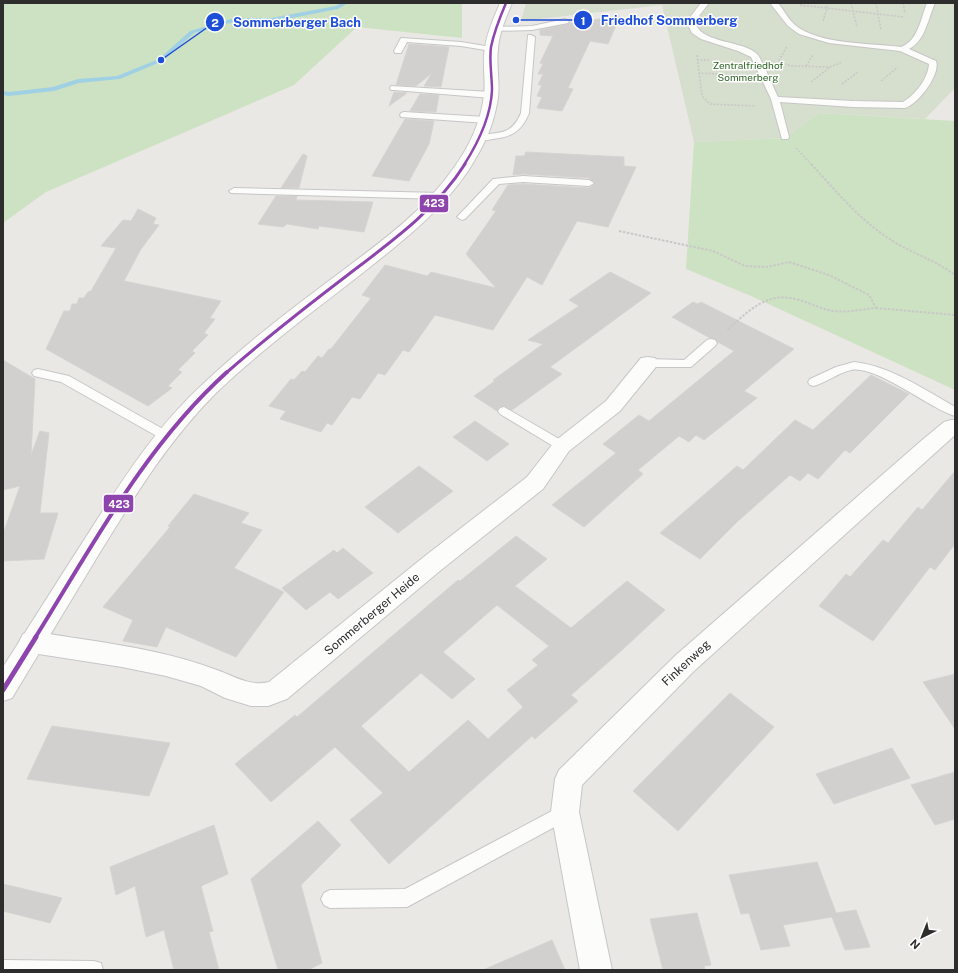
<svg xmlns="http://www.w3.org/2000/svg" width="958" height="973" viewBox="0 0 958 973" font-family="'Public Sans',sans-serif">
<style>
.green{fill:#cde2c2}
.cemetery{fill:#d6dece}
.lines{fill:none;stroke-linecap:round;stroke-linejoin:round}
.stream{fill:#a0d0e3;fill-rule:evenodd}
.building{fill:#d2d0ce;stroke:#d5d4d1;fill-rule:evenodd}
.service-casing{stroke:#c7c6c7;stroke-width:2}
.minor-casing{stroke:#c7c6c7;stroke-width:2}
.tertiary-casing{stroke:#c7c6c7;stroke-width:2}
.path-far1{stroke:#c8c8c8;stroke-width:1.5;stroke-dasharray:2 1.5;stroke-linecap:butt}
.path{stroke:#c8c8c8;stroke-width:2;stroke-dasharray:2.5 1.5;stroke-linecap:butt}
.service{fill:#fcfcfb;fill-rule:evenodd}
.minor{fill:#fcfcfb;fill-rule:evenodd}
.tertiary{fill:#fcfcfb;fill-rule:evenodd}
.bus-1-far3-casing{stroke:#fff;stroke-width:4.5}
.bus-1-far2-casing{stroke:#fff;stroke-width:5.5}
.bus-1-far1-casing{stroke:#fff;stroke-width:7}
.bus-1-casing{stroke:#fff;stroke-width:8}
.bus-1-far3{stroke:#8e44ad;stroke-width:2.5}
.bus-1-far2{stroke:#8e44ad;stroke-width:3}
.bus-1-far1{stroke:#8e44ad;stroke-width:4}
.bus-1{stroke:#8e44ad;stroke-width:5}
.labels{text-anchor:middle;stroke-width:3;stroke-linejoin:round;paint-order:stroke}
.far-park-label{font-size:10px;fill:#2e6424;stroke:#fff}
.street-label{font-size:12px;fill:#2d2d2d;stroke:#fff}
.leader{fill:none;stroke:#1d4ed8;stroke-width:1.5}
.callout-dot{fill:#1d4ed8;stroke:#fff;stroke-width:1.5}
.mark-label{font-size:12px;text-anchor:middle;font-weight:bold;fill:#fff}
.callout-label{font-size:13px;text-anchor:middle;font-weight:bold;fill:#1d4ed8;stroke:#fff;stroke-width:3;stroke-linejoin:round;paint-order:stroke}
.line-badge{stroke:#fff;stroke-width:1.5}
.badge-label{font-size:11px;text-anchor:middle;font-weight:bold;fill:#fff}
</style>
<rect width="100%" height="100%" fill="#eae8e5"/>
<!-- green -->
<path class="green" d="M3 3H462V38L357 27 294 85 46 192 3 223Z
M819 113 955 121V390L751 296 686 269 694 142 785 138Z"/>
<!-- cemetery -->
<path class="cemetery" d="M526 3H955V88L925 119 819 113 785 138 694 142 662 5 521 21Z"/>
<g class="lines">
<!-- stream -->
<path class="stream" d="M341 3H348L338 9 271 22 237 21 194 33 163 61 120 79 79 83 54 91 9 96 3 95V91L9 92 53 87 78 79 117 76 159 59 190 31 235 18H271L336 6Z"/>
</g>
<!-- building -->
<path class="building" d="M620 16 608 44 590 41 568 88 573 89 562 111 537 108 542 97 537 96 542 85H538L543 74H538L543 64 540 63 553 36 540 35V30L568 24 570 23Z
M409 44 449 47 441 87 424 86 432 73 416 86 396 85Z
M394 92 407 93 389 106Z
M420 94 439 95 436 112 410 111Z
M405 119 434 121 429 144 409 181 372 176Z
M526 152 624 157V166L636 167 608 227 577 221 542 285 527 277 493 330 435 315 409 352 403 350 385 375 378 373 360 399 352 397 332 425 327 423 321 432 280 419 286 411 269 406 291 379 294 380 302 371 305 372 318 356 322 358 329 349H331L371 298 362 295 385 265 427 276 431 272 496 288 466 254 496 211 492 210 508 185 523 184 589 188 595 184 589 178 523 174 513 175 516 156H524Z
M303 154 307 156 299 188H281Z
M276 196H297L296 200 373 202 364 232 319 226 318 229 287 224 283 227 258 224Z
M138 209 156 218 153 224 159 225 141 249 124 281 221 301 210 318 215 319 204 333 208 335 192 351 195 353 178 370 182 372 168 386 172 388 148 406 46 349 64 311H70L72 304H77L79 298H84L88 292 91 291 116 248 101 246 123 220 131 221Z
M610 272 651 293 550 367 562 374 512 410 504 406 499 407 497 411 474 396 495 381 493 380 543 344 528 340 579 306 569 300Z
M693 302 698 304 701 302 794 349 744 391 757 398 704 440 696 435 689 442 679 436 638 470 643 474 584 527 552 505 616 453 603 444 639 415 649 421 734 351 718 342 715 339 710 338 672 317Z
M3 360 35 379 31 455 40 431 49 433 40 513H58L44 559 3 561V534L20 486 3 490Z
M871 375 909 394 850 453 845 450 818 479 808 473 800 481 790 475 737 522 700 559 660 533 737 466 743 470 795 420 813 430Z
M475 421 509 444 487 461 453 437Z
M419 466 453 491 398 533 365 507Z
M955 471V544L935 570 930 567 873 641 819 606 846 574 850 577 883 540 888 543 918 507 922 510Z
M194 494 249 513 241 523 262 530 234 568 284 592 236 657 166 627 157 647 123 641 133 620 103 607 170 527 168 526Z
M516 536 547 559 515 586 571 628 627 581 665 610 621 651 571 695 578 701 535 739 532 736 389 864 350 820 383 793 335 747 271 802 235 764 295 715 297 717 458 580 460 581ZM497 605 549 646 532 660 538 665 507 690 523 707 488 739 468 720 409 772 361 726 421 673 452 699 475 679 443 652Z
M343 548 373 573 338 599 330 592 306 610 282 588 334 550 337 553Z
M955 674V729L923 682Z
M730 693 774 727 678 831 633 791Z
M52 726 170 743 149 796 27 779Z
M892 748 910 778 834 804 816 774Z
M955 772V819L935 825 911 785Z
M318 821 341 845 301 885 322 963 308 970H278L251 879Z
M214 825 228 874 201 886 213 931 209 932 219 970H174L164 930 146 937 135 886 116 895 110 867Z
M817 862 836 913 856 910 870 947 845 950 832 917 783 925 790 946 761 950 749 913 741 914 729 875Z
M3 884 62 898 50 923 3 911Z
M697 913 711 965 704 966 705 970H663L650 919Z
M552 940 565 970H483Z"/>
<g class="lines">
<defs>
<path id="service" d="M701 3H709L699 16 696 25C705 44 742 40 757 54 762 59 774 89 778 97L853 101 903 102C915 95 928 79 929 64L900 51 829 43 799 34 788 26 770 3H778C784 10 788 19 795 25 819 45 871 43 901 47 918 41 921 18 927 3H935C928 19 925 41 909 49L936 61C941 74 918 104 905 108L853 107 780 102 789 137 788 139H782L771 99 751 57 738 51 701 39 692 33 688 25 691 16Z
M565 19 569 21 568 23 532 30 495 31 491 29 495 27 532 26Z
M528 35H531L535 37 529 113C522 131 512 137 493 139 488 140 482 141 477 140L476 138 477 136C498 131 511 137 521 113Z
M401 38 461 42 491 47 495 49 491 51 461 46 407 42 401 53H395L394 51Z
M391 86 491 92 495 95 491 98 394 90H391L390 88Z
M404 112 486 117 490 120 486 123 401 117 400 115 401 113Z
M523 176 589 180 594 183 589 186 523 182 499 184 465 219 462 220 457 217 493 179Z
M234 188 441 193 446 196 441 199 231 193 229 191Z
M711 339 715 340 717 343 715 346 691 367H648L644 366 642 363 644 360 648 359 684 360 707 340Z
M854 362C890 366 924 389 955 407V416C930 409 877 365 851 370 838 373 827 382 814 386L810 385 808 382 810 379 836 367Z
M38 369 69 376 170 433 172 436 170 439 166 440 162 439 61 382 34 376 32 373 34 370Z
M504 407 566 443 568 446 566 449 562 450 558 449 500 414 498 411 500 408Z
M565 804 571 806 573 812 571 818 407 907 330 908 324 905 321 899 324 893 330 890 405 889Z
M3 960 94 961 101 963 103 970H3Z"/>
<path id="minor" d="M648 357 655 358 658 363 655 368 620 411 569 451 543 489 441 570 287 699 268 706H251L225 698 201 686 166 676 122 667 32 653 23 650 19 642 23 634 32 631C94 642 155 647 214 669 233 675 248 687 269 682L425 556 527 477 555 441 606 401 641 358Z
M951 420H955V435L694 671 582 785 579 812 612 970H580L551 812 555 779 559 770 676 655 921 441 944 422Z"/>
<path id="tertiary" d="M500 3H512C506 18 499 33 498 49 496 65 500 82 498 98 493 128 484 146 468 171 440 213 399 244 360 275 311 313 261 350 216 393 168 441 134 497 99 554 70 602 41 650 12 698L3 701V667C31 624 58 580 86 537 121 482 155 428 203 384 248 341 297 305 346 268 385 239 425 209 453 169 469 147 481 122 484 95 486 79 482 63 485 48 487 32 494 18 500 3Z"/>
</defs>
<!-- service casing -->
<use href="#service" class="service-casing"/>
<!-- minor casing -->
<use href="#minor" class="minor-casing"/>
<!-- tertiary casing -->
<use href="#tertiary" class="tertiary-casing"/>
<!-- path-far1 -->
<path class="path-far1" d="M851 3 857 27
M876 3 881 30
M903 3 905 14
M800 5 904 17
M823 21 827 8 826 3
M697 55 702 96 710 104 756 106
M697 60H709
M779 61 787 46
M781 63 791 66 830 67 842 62
M806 66 813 55
M698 73 741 75
M881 81 898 67
M811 82 829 68
M842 84 858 72
M796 148 812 165"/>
<!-- path -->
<path class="path" d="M811 164C837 192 862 223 896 243 916 255 935 260 955 275
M619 231 713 251 745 266 767 267 789 262 829 275 869 295 876 308C862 309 848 313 833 311 821 309 810 303 799 300 767 290 749 311 727 330
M876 308 955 315"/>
<!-- service -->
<use href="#service" class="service"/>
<!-- minor -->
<use href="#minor" class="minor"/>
<!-- tertiary -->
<use href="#tertiary" class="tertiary"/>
<defs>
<path id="bus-1-far3" d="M464 165C478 143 491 116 492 90 492 76 489 61 491 47 494 32 500 17 506 3"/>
<path id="bus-1-far2" d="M226 373C266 338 307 306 349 274 391 242 436 210 465 164"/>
<path id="bus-1-far1" d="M35 638C93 545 145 446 227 372"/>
<path id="bus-1" d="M3 690 36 637"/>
</defs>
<!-- bus-1-far3 casing -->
<use href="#bus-1-far3" class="bus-1-far3-casing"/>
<!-- bus-1-far2 casing -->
<use href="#bus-1-far2" class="bus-1-far2-casing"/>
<!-- bus-1-far1 casing -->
<use href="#bus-1-far1" class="bus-1-far1-casing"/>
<!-- bus-1 casing -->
<use href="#bus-1" class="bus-1-casing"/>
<!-- bus-1-far3 -->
<use href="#bus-1-far3" class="bus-1-far3"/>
<!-- bus-1-far2 -->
<use href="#bus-1-far2" class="bus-1-far2"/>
<!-- bus-1-far1 -->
<use href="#bus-1-far1" class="bus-1-far1"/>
<!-- bus-1 -->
<use href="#bus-1" class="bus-1"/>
</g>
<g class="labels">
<!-- far-park labels -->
<g class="far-park-label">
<text x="748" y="69">Zentralfriedhof<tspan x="748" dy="12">Sommerberg</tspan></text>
</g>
<!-- street labels -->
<g class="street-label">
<text transform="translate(372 614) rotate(-40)" y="4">Sommerberger Heide</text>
<text transform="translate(686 663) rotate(-43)" y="4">Finkenweg</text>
</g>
</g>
<!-- callouts -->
<path class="leader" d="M516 20L583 20M161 60L215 22"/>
<g class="callout-dot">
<circle cx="516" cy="20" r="4"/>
<circle cx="161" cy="60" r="4"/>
<circle cx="583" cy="20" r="10"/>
<circle cx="215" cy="22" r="10"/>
</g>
<g class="mark-label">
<text x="583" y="25">1</text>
<text x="215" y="27">2</text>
</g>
<g class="callout-label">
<text x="669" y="25">Friedhof Sommerberg</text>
<text x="297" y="27">Sommerberger Bach</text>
</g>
<g class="line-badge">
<rect x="419" y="194" width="30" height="19" rx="4" fill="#8e44ad"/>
<rect x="103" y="494" width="31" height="19" rx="4" fill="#8e44ad"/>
</g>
<g class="badge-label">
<text x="434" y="207">423</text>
<text x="119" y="508">423</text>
</g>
<!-- border -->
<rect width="958" height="973" fill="none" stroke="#2d2d2d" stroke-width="8"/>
<!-- north arrow -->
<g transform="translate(922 937) rotate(223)" stroke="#ffffff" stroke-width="3" paint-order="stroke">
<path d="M0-3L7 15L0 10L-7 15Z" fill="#2d2d2d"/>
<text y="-6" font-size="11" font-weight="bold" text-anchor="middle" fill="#2d2d2d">N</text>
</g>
</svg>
